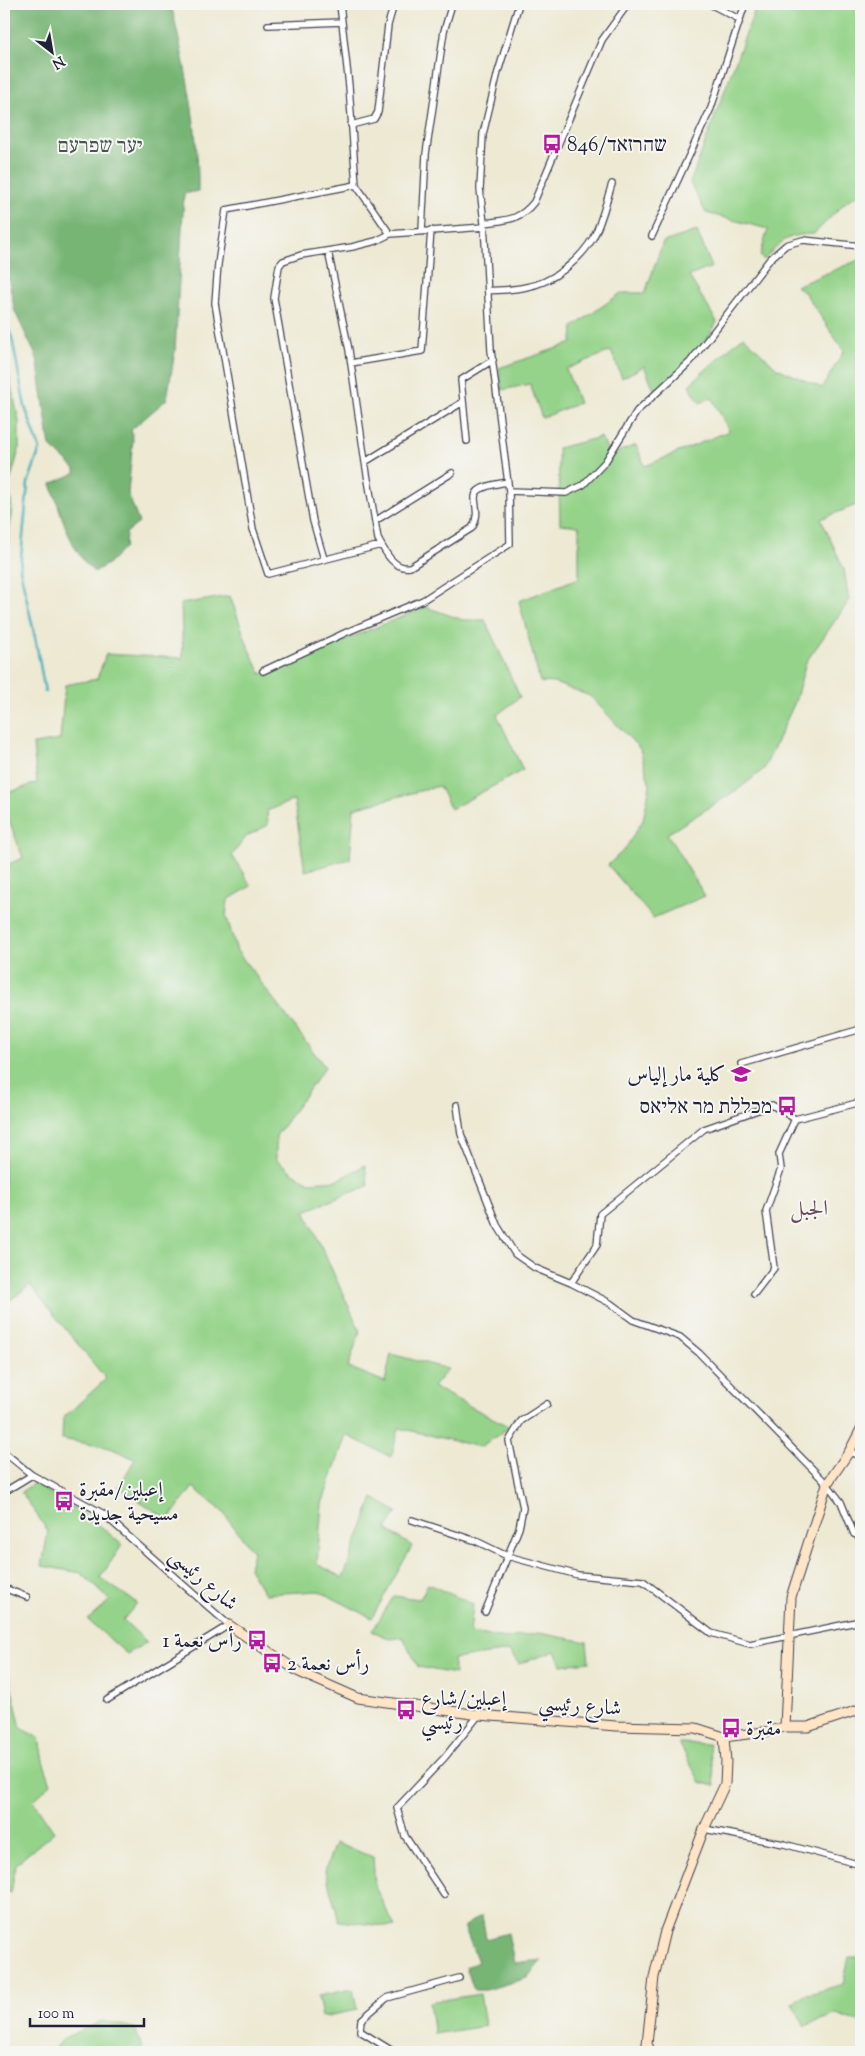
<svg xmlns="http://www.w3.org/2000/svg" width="865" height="2056" viewBox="0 0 865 2056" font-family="'Sorts Mill Goudy',Amiri,'Frank Ruhl Libre',serif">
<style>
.green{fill:#94d389;stroke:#5b7a62}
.forest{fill:#77b575;stroke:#4c6c58}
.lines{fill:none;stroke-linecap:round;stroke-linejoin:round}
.stream{stroke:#40aebd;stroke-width:2.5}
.street-casing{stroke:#404052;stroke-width:8}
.secondary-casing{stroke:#404052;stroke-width:11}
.street{stroke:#fff;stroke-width:5.5}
.secondary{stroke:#ffe4c6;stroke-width:9}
.labels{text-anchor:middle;stroke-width:4;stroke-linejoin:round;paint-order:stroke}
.poi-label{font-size:21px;fill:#22223b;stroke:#f6f6f2;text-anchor:start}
.park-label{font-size:21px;fill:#445752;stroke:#f6f6f2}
.street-label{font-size:21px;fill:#22223b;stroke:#f6f6f2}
.neighbourhood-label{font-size:22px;fill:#684b58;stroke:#f6f6f2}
</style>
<rect width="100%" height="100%" fill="#f6f6f2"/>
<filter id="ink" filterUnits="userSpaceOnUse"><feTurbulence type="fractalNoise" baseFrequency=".02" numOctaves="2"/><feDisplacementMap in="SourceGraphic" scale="10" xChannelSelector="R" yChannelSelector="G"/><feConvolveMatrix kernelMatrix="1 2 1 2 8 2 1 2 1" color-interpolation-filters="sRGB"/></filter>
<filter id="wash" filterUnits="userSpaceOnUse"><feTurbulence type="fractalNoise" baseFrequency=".0096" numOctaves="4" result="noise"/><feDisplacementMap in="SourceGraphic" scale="20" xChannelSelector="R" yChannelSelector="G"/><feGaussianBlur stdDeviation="1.12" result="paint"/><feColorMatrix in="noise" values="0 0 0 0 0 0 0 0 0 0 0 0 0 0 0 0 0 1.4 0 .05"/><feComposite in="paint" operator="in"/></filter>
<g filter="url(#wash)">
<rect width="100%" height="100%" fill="#ede9d3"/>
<!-- green -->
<path class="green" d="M757 4H861V193L847 201 814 234C785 235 783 240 764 260L760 256 768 229 706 213 690 183Z
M697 231 712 267 689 276 717 322 710 335 656 394 644 366 622 378 611 351 566 369 579 403 542 418 530 384 502 390 499 368 572 343 573 327 621 293H645L663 242Z
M861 259V503L821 519 844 569 849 601 806 662 795 702 764 769 740 788 667 834 705 896 653 918 608 865 625 849 643 820 650 785 640 749 590 696 554 683 540 682 519 601 579 578V526L560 524 558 448 601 437 610 455 636 445 645 466 729 431 712 398 700 403 689 385 743 336 777 368 822 388 844 351 805 293 796 286Z
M4 352 19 421V450L9 485 12 508 4 576Z
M230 596 249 649 261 674 426 607 463 620H485L520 697 497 715 523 770 451 809 439 786 354 808 350 859 305 871 294 800 267 811 268 825 247 836 232 855 251 886 228 900 226 915 237 951 325 1067 276 1136V1159L293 1173 310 1182 338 1180 365 1165 368 1186 305 1211 360 1331 348 1367 385 1382 391 1354 448 1369 433 1387 510 1427 480 1447 399 1428 391 1457 346 1435 322 1504 317 1564 343 1578 373 1498 397 1512 386 1529 412 1546 372 1618 319 1591 265 1594 249 1568 253 1552 222 1511 193 1487 168 1520 119 1487 135 1459 110 1448 62 1439 63 1418 106 1379 30 1285 4 1305V866L23 858 4 807V794L37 783 33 744 60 740 65 685 97 679 106 654 183 658 181 604Z
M34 1483 95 1521 122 1545 100 1578 137 1603 123 1620 147 1642 127 1654 88 1620 110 1600 81 1573 42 1566 48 1531 21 1492Z
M428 1584 473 1604 470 1633 507 1638 539 1633 587 1642 589 1662 561 1665 555 1651 519 1664 509 1651 453 1659 455 1674 418 1667 403 1637 391 1639 372 1631 394 1596 420 1599Z
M4 1655 21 1728 39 1738 43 1761 51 1784 33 1801 54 1832 16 1864 11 1893 4 1890Z
M679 1743 709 1744 715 1786 700 1782Z
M335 1843 373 1857 375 1887 395 1927 339 1921 325 1871Z
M849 1957H861V2023L837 2014 805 2026 792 2004 805 1994 813 1993 843 1984Z
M353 1989 357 2010 322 2017 318 1996Z
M480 1994 485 2026 434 2034 429 2002Z
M102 2021 135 2028 143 2050 140 2052H50L66 2037Z"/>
<!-- forest -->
<path class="forest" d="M4 4H171C185 66 199 127 198 191L184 194 175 351 167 399 131 430 133 439 128 493 139 523 126 533 125 547 109 563 94 572C70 551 61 513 51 484L75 473V469L50 446 37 358 15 312 7 271 4 265Z
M482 1915 486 1939 508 1933 514 1963 542 1960 527 1978 486 1990H474L466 1967 478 1962 464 1926Z"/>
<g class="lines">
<!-- stream -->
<path class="stream" d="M4 318 12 338 25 407 40 449 28 483 20 569 36 642 45 692"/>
</g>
</g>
<g filter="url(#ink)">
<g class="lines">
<defs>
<path id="street" d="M340 4 349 86 356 185 390 234
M710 4 739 19
M268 25 342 22
M351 125 374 119 378 112 388 25 394 4
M356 185 226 210 218 264 215 303 253 529 268 574 381 545
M484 223C506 220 519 221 534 202L602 40 628 4
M422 231 426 154 444 31 452 4
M652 236 711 108 745 4
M328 251 349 350 365 462 378 539C385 552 394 570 410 567L472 528C488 502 452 490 508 482
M488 291C500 290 513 290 526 287 552 283 579 261 593 238 602 222 606 201 612 184
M351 363 422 351 431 230
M467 441 461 380 493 360
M365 462 463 402
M509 491 566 493 583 485 605 462 637 411 690 362 770 259 786 245 803 240 861 246
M375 521 452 473
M324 559 313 521 274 298 279 266 283 261 301 255 352 247 376 241 390 234 484 227
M263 671 347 632 423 600 510 544 509 491 491 350 484 223 480 189 483 134 498 72 519 4
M741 1064 861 1029
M457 1105 461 1134 497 1225 515 1254 535 1268 571 1283 610 1303 633 1320 680 1337 699 1353 827 1484 841 1502 854 1534 861 1537
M571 1283 597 1245 600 1214 704 1129 772 1105 795 1119
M754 1294 774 1268 766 1211 781 1169 779 1154 795 1119 861 1102
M4 1452 32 1475 102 1513 229 1625 107 1700
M849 1452 861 1456
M4 1492 32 1475
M412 1520 476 1541 507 1556 578 1575 643 1581 711 1633 750 1644 861 1621
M4 1588 27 1597
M485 1612 519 1528 523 1508 509 1441 521 1421 547 1404
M704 1829 784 1844 861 1865
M444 1895 405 1836 397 1808 445 1757 479 1715
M394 2052 360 2031 361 2020 387 1998 459 1978
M639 2052 647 2044"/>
<path id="secondary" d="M229 1625 299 1672 358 1698 479 1715 616 1726 696 1728 724 1737 764 1732 785 1727H808L861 1709
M785 1727 791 1597 827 1484 849 1452 861 1429
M651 2052 647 2044 654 1977 665 1931 704 1829 725 1784 726 1761 724 1737"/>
</defs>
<!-- street casing -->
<use href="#street" class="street-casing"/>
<!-- secondary casing -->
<use href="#secondary" class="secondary-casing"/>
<!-- street -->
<use href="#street" class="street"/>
<!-- secondary -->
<use href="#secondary" class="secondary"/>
</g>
</g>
<!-- icons -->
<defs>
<symbol id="bus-bare" viewBox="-9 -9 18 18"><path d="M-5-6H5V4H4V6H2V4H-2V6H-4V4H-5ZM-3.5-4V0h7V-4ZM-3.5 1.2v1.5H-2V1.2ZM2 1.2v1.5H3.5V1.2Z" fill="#b5179e" stroke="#f6f6f2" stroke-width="2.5" paint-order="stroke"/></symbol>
<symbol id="university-bare" viewBox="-9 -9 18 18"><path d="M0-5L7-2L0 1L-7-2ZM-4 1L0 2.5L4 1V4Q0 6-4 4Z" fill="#b5179e" stroke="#f6f6f2" stroke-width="2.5" paint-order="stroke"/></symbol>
</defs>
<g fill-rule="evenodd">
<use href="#bus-bare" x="538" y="130" width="28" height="28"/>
<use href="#university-bare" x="727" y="1060" width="28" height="28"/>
<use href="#bus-bare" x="773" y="1092" width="28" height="28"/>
<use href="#bus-bare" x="50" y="1487" width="28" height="28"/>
<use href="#bus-bare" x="243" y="1626" width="28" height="28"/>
<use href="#bus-bare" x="258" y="1649" width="28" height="28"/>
<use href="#bus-bare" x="392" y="1696" width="28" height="28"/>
<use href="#bus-bare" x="717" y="1714" width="28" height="28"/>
</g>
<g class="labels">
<!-- poi labels -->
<g class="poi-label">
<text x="567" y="151">846/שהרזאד</text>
<text x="726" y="1081" text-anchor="end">كلية مار إلياس</text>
<text x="772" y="1113" text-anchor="end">מכללת מר אליאס</text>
<text x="79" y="1496">إعبلين/مقبرة<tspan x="79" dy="24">مسيحية جديدة</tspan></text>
<text x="242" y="1647" text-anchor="end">رأس نعمة 1</text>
<text x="287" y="1670">رأس نعمة 2</text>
<text x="421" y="1705">إعبلين/شارع<tspan x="421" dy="24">رئيسي</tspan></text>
<text x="746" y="1735">مقبرة</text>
</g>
<!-- park labels -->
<g class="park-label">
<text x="100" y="152">יער שפרעם</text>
</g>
<!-- street labels -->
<g class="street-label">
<text transform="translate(204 1579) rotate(41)" y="7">شارع رئيسي</text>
<text transform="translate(580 1705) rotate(4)" y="7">شارع رئيسي</text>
</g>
<!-- neighbourhood labels -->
<g class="neighbourhood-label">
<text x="809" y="1215">الجبل</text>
</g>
</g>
<!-- margin -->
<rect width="865" height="2056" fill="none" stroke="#f6f6f2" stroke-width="20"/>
<!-- north arrow -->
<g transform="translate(52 52) rotate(149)" stroke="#f6f6f2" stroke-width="4" paint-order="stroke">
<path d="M0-4L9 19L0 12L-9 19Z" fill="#22223b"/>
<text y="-8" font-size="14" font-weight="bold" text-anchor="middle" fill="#22223b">N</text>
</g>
<!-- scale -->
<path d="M30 2018v8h114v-8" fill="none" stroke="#22223b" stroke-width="2.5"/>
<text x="38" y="2018" font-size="15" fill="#22223b" stroke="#f6f6f2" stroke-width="4" paint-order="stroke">100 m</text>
</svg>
